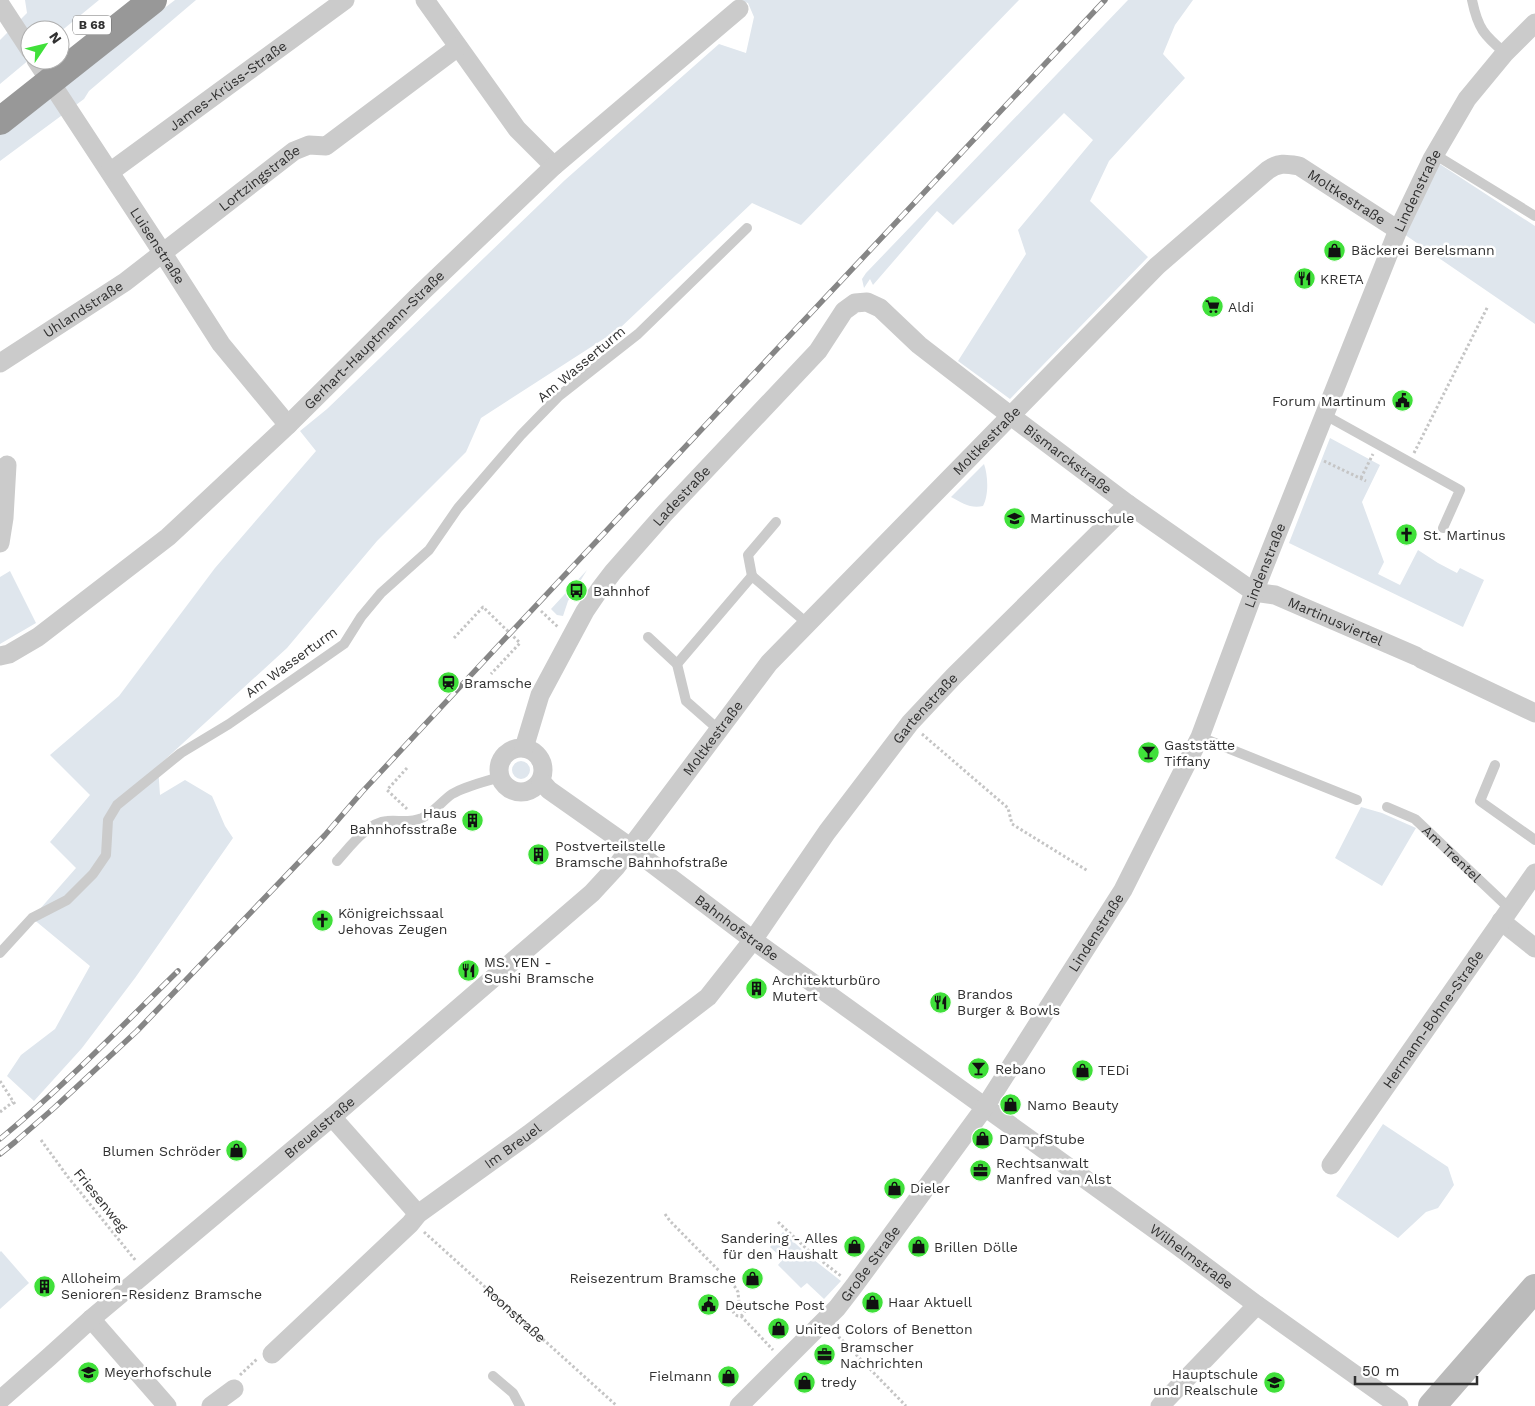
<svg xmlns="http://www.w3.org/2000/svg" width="1535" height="1406" viewBox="0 0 1535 1406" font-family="'Work Sans',sans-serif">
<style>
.green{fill:#dfe6ed}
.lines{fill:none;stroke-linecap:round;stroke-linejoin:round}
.path{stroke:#c5c5c5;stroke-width:3;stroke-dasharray:2.5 2.5;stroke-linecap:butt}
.lane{stroke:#cbcbcb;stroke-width:10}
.street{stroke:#cbcbcb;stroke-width:19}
.secondary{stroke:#bbb;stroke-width:28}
.highway{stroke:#989898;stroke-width:28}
.rail-casing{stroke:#868686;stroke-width:5.5}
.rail{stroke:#fff;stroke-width:4;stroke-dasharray:11;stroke-linecap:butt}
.labels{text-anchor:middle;stroke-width:5;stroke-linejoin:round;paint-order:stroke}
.shield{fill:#fff;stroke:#6f6f6f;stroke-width:1}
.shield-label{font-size:12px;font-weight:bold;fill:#313131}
.street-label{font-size:14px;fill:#313131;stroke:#fff}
.poi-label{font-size:14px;fill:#313131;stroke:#fff;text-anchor:start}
</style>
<rect width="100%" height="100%" fill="#fff"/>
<!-- green -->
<path class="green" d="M25 0H99L60 32V30H30V59L0 84V40L27 13Z
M175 0H196L89 91 84 99 0 161V134Z
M738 0H1019L801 225 752 203 619 329 481 418 466 452 377 541 287 648 158 766 160 795 185 780 212 796 225 826 233 838 135 978 82 1048 34 1101 7 1076 21 1055 55 1029 90 966 32 918 76 868 50 842 90 795 50 755 119 696 215 568 316 451 300 431 327 409 565 180 719 44 746 53 754 17 748 3Z
M1128 0H1193L1175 25 1163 54 1185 78 1109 161 1090 201 1148 257 1010 399 958 361 1026 254 1018 230 1093 140 1064 113 953 225 937 211 873 285 870 279 864 288 862 279 866 273Z
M1432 159 1535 226V324L1398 230Z
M1330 438 1380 465 1362 502 1384 562 1378 574 1400 585 1418 550 1438 563 1457 573 1460 568 1484 580 1463 627 1289 543Z
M984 464C988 475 989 495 983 506 971 509 962 503 951 497Z
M587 570 568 601 563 616 557 615 551 609Z
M10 571 36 623 0 644V577Z
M512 770a9 9 0 1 1 18 0a9 9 0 1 1-18 0Z
M1361 807 1382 813 1416 828 1382 886 1335 858Z
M1383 1124 1448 1167 1454 1185 1438 1208 1426 1212 1398 1238 1336 1196Z
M783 1232 809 1256 841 1281 824 1299 807 1283 801 1288 778 1265 783 1259 770 1247Z
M1 1251 29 1283 0 1309V1252Z"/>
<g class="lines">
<!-- path -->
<g class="path">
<path d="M1414 453 1488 306"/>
<path d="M1324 461 1366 481"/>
<path d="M1361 478 1373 454"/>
<path d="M541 611 559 628"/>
<path d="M454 638 483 607 520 643 491 674"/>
<path d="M922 734 1008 808 1012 824 1088 871"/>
<path d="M407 768 387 790 407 809"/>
<path d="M0 1081 16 1106"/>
<path d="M0 1112 13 1102"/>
<path d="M41 1140 68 1177 136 1261"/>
<path d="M665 1214 670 1221 735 1287 738 1292 739 1303"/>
<path d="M778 1222 810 1252 841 1276"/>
<path id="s1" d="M424 1232 617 1406"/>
<circle cx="739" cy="1310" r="6"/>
<path d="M741 1316 773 1350"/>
<path d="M835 1333 906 1406"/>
<path d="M240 1375 257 1359"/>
</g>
<!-- lane -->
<g class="lane">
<path d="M1472 0C1478 29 1484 35 1505 53"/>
<path d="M1434 154 1535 216"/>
<path d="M1325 415 1460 490 1443 528"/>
<path d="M752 576 748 555 776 522"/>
<path d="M648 637 677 664 686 701 719 730"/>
<path d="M677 664 752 576 808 624"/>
<path d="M1200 737 1357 800"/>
<path d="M1495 765 1480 801 1535 840"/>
<path id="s2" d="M1387 807 1415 819 1510 909"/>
<path d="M337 861C349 848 368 822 387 821 399 820 410 823 422 818 433 813 442 801 452 794 466 786 484 782 500 777"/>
<path d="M0 953 32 918 67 900 93 874 106 855 108 820 117 805 181 753 229 724 344 644 361 617 381 593 429 550 458 508 521 435 559 396 638 334 747 228"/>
<path d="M493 1376 513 1393 520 1406"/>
</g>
<!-- street -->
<g class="street">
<path d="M425 0 517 129 554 166"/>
<path d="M0 4 30 50"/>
<path id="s3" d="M36 60 162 252 221 344 288 425"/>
<path id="s4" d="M110 172 345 0"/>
<path id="s5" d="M0 363 125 282 294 151 309 145 326 146 458 47"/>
<path d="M0 543 4 518 7 465"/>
<path id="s6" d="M0 656 9 654 38 637 168 537 288 425 422 292 554 166 739 9"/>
<path d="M1421 659 1535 713"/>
<circle cx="521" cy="770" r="22"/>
<path id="s7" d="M524 748 540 695 585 611 600 589 613 572 665 513 818 351 844 311 855 303 867 302 880 308 919 345 1011 416 1128 504 1254 592 1275 595 1416 656"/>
<path id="s8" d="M541 781 549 790 630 847 753 940 1178 1246 1257 1305 1399 1406"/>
<path d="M1501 921 1535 948"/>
<path d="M332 1117 418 1214"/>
<path id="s9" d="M1331 1165 1535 873"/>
<path d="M91 1319 167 1406"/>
<path id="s10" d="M272 1354 410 1224 418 1214 529 1134 708 997 753 940 827 832 910 723 954 676 1128 504"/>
<path id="s11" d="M0 1400 48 1358 91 1319 332 1117 592 893 616 867 769 663 1157 266 1268 170C1279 162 1287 164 1299 166L1398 230"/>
<path d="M211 1406 234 1389"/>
<path id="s12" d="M739 1406 837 1308 854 1286 985 1107 1123 890 1200 737 1254 592 1398 230 1432 159 1467 99 1505 53 1535 23"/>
<path d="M1160 1406 1257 1305"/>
</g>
<!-- secondary -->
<path class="secondary" d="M1432 1406 1535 1288"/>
<!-- highway -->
<path class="highway" d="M0 121 153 0"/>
<defs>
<path id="rail" d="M0 1139C63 1087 120 1028 178 971
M0 1154 15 1142 54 1108 137 1031 325 835 362 792 499 645 1105 0"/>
</defs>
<!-- rail casing -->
<use href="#rail" class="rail-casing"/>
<!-- rail -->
<use href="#rail" class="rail"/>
</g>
<!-- icons -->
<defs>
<symbol id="shop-disc" viewBox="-11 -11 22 22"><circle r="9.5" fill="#40e03a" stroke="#fff"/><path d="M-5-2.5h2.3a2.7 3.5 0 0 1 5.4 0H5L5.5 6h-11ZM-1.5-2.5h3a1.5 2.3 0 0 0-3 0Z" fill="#111"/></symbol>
<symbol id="restaurant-disc" viewBox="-11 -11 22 22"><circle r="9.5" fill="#40e03a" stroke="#fff"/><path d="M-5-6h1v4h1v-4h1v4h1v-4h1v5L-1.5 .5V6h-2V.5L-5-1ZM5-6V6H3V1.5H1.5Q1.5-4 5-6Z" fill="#111"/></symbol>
<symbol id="supermarket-disc" viewBox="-11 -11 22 22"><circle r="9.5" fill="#40e03a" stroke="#fff"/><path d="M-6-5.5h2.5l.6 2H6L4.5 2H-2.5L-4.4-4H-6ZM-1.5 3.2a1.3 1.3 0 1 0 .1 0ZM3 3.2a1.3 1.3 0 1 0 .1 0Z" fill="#111"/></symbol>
<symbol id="civic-disc" viewBox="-11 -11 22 22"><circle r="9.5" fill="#40e03a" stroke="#fff"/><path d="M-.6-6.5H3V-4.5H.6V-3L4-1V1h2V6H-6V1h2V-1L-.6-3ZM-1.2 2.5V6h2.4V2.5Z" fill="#111"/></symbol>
<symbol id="school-disc" viewBox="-11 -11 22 22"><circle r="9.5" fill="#40e03a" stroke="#fff"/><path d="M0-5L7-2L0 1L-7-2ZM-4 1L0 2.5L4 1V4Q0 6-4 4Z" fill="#111"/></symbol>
<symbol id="church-disc" viewBox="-11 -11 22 22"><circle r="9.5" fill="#40e03a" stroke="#fff"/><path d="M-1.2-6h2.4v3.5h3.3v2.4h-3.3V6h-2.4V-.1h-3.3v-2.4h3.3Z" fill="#111"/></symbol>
<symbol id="bus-disc" viewBox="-11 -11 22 22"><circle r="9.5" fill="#40e03a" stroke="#fff"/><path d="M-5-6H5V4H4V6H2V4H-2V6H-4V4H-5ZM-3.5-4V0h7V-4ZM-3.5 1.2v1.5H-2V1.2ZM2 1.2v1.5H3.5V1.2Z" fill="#111"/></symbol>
<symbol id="station-disc" viewBox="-11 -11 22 22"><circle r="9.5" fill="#40e03a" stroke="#fff"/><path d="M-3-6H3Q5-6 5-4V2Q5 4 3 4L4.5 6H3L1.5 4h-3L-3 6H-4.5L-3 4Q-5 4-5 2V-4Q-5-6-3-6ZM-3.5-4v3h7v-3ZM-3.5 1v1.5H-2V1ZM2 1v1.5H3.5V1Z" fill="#111"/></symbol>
<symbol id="bar-disc" viewBox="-11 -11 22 22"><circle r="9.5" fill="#40e03a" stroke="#fff"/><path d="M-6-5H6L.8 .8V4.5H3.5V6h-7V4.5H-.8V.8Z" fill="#111"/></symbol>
<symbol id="building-disc" viewBox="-11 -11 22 22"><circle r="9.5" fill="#40e03a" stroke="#fff"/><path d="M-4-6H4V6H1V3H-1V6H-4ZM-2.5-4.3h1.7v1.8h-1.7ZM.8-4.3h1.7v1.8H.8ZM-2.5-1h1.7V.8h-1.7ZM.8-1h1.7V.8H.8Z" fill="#111"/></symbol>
<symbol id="office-disc" viewBox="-11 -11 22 22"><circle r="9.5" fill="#40e03a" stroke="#fff"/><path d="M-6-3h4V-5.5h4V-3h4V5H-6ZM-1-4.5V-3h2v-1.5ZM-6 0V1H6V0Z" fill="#111"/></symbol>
</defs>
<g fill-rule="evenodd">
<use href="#shop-disc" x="1322" y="238" width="25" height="25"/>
<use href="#restaurant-disc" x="1292" y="266" width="25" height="25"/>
<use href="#supermarket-disc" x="1200" y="294" width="25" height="25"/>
<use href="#civic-disc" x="1390" y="388" width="25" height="25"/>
<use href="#school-disc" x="1002" y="506" width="25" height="25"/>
<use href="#church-disc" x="1394" y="522" width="25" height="25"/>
<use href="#bus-disc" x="564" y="578" width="25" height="25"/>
<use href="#station-disc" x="436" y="670" width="25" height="25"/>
<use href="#bar-disc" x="1136" y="740" width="25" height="25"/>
<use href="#building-disc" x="460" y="808" width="25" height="25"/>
<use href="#building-disc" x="526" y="842" width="25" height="25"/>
<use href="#church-disc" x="310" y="908" width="25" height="25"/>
<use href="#restaurant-disc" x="456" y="958" width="25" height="25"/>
<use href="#building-disc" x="744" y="976" width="25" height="25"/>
<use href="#restaurant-disc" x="928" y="990" width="25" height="25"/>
<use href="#bar-disc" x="966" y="1056" width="25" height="25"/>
<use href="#shop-disc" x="1070" y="1058" width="25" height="25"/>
<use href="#shop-disc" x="998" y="1092" width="25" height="25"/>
<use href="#shop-disc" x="970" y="1126" width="25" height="25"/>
<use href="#shop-disc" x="224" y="1138" width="25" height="25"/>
<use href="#office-disc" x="968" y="1158" width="25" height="25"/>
<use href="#shop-disc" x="882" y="1176" width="25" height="25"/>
<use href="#shop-disc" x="842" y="1234" width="25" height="25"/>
<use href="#shop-disc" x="906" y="1234" width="25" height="25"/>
<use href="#shop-disc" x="740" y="1266" width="25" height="25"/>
<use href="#building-disc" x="32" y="1274" width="25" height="25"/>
<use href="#shop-disc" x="860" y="1290" width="25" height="25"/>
<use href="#civic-disc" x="696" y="1292" width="25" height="25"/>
<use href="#shop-disc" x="766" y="1316" width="25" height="25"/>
<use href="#office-disc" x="812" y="1342" width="25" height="25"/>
<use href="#school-disc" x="76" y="1360" width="25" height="25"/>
<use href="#shop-disc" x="716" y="1364" width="25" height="25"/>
<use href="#shop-disc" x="792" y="1370" width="25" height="25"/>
<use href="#school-disc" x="1262" y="1370" width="25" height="25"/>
</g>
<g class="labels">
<!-- shield labels -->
<rect class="shield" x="73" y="15.5" width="38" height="19" rx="4"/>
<g class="shield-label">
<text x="92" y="29">B 68</text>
</g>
<!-- street labels -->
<g class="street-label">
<text dy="5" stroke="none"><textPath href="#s4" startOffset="146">James-Krüss-Straße</textPath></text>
<text dy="5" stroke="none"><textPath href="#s5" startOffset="319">Lortzingstraße</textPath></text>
<text dy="5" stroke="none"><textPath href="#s12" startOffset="1405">Lindenstraße</textPath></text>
<text dy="5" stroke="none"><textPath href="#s11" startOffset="1861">Moltkestraße</textPath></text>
<text dy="5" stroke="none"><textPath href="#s3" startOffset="222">Luisenstraße</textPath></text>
<text dy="5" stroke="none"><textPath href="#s5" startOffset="99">Uhlandstraße</textPath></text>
<text dy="5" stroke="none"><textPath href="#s6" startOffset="492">Gerhart-Hauptmann-Straße</textPath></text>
<text transform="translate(581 364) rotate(-40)" y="5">Am Wasserturm</text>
<text dy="5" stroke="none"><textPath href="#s11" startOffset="1381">Moltkestraße</textPath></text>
<text dy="5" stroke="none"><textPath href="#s7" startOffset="829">Bismarckstraße</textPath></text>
<text dy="5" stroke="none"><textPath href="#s7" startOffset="301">Ladestraße</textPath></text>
<text dy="5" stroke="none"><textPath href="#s12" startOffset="1000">Lindenstraße</textPath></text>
<text dy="5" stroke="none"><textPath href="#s7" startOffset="1145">Martinusviertel</textPath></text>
<text transform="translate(291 662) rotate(-36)" y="5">Am Wasserturm</text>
<text dy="5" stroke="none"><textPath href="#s10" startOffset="926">Gartenstraße</textPath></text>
<text dy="5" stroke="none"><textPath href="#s11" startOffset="976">Moltkestraße</textPath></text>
<text dy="5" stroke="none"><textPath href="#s2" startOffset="81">Am Trentel</textPath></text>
<text dy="5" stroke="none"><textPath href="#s8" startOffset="245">Bahnhofstraße</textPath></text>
<text dy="5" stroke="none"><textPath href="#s12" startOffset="595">Lindenstraße</textPath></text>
<text dy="5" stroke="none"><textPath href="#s9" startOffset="178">Hermann-Bohne-Straße</textPath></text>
<text dy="5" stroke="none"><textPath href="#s11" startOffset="420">Breuelstraße</textPath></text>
<text dy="5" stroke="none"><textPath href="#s10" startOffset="319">Im Breuel</textPath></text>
<text transform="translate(101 1200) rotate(51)" y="5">Friesenweg</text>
<text dy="5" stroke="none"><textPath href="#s8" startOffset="806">Wilhelmstraße</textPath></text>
<text dy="5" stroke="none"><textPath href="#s12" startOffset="194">Große Straße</textPath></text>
<text dy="5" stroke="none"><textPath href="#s1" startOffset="122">Roonstraße</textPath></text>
</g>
<!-- poi labels -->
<g class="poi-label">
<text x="1351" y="255">Bäckerei Berelsmann</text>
<text x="1320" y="284">KRETA</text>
<text x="1228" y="312">Aldi</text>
<text x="1386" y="406" text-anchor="end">Forum Martinum</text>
<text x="1030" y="523">Martinusschule</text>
<text x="1423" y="540">St. Martinus</text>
<text x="593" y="596">Bahnhof</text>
<text x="464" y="688">Bramsche</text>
<text x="1164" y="750">Gaststätte<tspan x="1164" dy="16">Tiffany</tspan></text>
<text x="457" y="818" text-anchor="end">Haus<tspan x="457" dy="16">Bahnhofsstraße</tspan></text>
<text x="555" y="851">Postverteilstelle<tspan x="555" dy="16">Bramsche Bahnhofstraße</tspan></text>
<text x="338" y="918">Königreichssaal<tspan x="338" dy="16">Jehovas Zeugen</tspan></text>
<text x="484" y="967">MS. YEN -<tspan x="484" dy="16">Sushi Bramsche</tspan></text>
<text x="772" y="985">Architekturbüro<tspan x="772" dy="16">Mutert</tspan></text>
<text x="957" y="999">Brandos<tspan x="957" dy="16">Burger &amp; Bowls</tspan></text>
<text x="995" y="1074">Rebano</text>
<text x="1098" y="1075">TEDi</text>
<text x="1027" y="1110">Namo Beauty</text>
<text x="999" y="1144">DampfStube</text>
<text x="221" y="1156" text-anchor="end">Blumen Schröder</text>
<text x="996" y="1168">Rechtsanwalt<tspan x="996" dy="16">Manfred van Alst</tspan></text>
<text x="910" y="1193">Dieler</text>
<text x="838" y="1243" text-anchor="end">Sandering - Alles<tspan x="838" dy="16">für den Haushalt</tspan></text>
<text x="934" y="1252">Brillen Dölle</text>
<text x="61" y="1283">Alloheim<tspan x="61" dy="16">Senioren-Residenz Bramsche</tspan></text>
<text x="736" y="1283" text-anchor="end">Reisezentrum Bramsche</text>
<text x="888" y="1307">Haar Aktuell</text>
<text x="725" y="1310">Deutsche Post</text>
<text x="795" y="1334">United Colors of Benetton</text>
<text x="840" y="1352">Bramscher<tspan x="840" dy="16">Nachrichten</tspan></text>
<text x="104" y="1377">Meyerhofschule</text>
<text x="1258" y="1379" text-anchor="end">Hauptschule<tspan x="1258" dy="16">und Realschule</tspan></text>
<text x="712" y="1381" text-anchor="end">Fielmann</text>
<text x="821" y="1387">tredy</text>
</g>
</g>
<!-- north arrow -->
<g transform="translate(45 45) rotate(55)"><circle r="24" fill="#ffffff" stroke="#adadad"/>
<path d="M0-4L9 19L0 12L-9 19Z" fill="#40e03a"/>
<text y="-8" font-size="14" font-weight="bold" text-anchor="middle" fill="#313131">N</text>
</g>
<!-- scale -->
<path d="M1355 1376v8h122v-8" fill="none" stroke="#313131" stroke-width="2.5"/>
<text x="1362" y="1376" font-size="15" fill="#313131" stroke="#ffffff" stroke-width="4" paint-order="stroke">50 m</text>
</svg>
